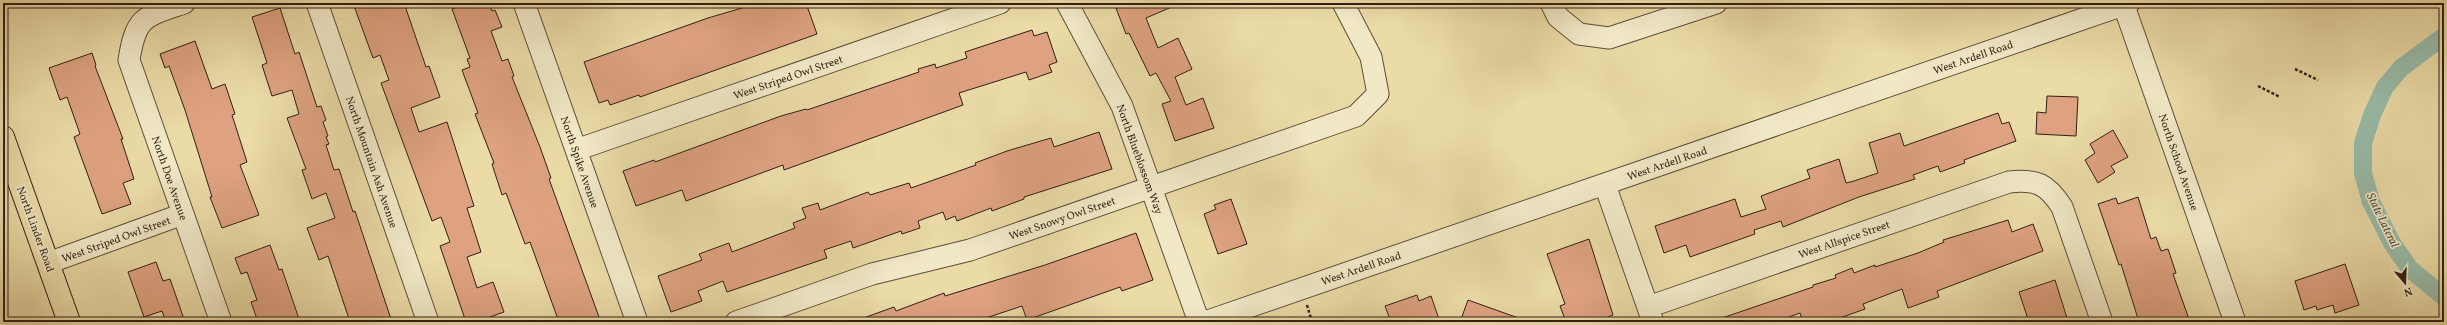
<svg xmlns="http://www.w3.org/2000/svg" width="2447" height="325" viewBox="0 0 2447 325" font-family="Vollkorn,serif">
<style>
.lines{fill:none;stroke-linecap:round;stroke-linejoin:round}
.canal{stroke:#98bba9;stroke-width:18}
.building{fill:#dea280;stroke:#311f16}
.minor-casing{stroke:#5f4e3a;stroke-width:23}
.major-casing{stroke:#311f16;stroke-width:24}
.path{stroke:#311f16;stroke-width:2.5;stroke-dasharray:3 2;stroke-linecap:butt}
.minor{stroke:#f1e8c6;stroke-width:21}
.major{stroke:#eadba7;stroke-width:22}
.labels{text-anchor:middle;stroke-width:3.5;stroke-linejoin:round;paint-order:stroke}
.street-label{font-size:11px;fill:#311f16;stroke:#f1e8c6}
.water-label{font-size:12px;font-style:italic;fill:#504e42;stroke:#f1e8c6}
</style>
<rect width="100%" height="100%" fill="#eadba7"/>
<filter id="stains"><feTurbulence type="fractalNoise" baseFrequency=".005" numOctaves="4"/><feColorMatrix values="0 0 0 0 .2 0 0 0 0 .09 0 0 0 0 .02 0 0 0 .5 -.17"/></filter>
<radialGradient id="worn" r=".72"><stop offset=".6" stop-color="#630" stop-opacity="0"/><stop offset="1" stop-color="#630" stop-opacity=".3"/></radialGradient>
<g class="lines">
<!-- canal -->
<path class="canal" d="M2444 36 2401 68 2385 87 2372 115 2363 143V173L2371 202 2392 243 2410 269 2444 297"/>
</g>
<!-- building -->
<path class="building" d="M353 3H404L426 67 429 66 440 97 411 108 419 132 447 122 474 206 467 208 481 252 467 257 477 288 493 282 504 312 476 322H466L440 246 450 242 441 217 432 221 381 83 389 80 380 55 373 58Z
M469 3H489L492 11 495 10 502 27 491 31 502 61 508 59 514 76 512 77 540 147 551 178 549 179 599 317 593 319 594 322H559L530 242 525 244 506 193 502 195 492 164 494 163 475 114 478 113 462 70 470 67 467 59 470 58 452 9Z
M759 3H806L817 34 640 97 639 95 610 105 608 100 599 103 584 62 708 18Z
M1114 3H1181L1146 18 1158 48 1178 38 1192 69 1175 77 1186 105 1203 98 1214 128 1175 141 1162 104 1171 101 1156 73 1150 76 1129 33 1126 34Z
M280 8 295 54 299 52 317 107 321 106 326 120 323 122 328 136 326 137 329 144 326 145 334 170 339 169 353 212 355 211 392 322H350L328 256 319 260 307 228 335 218 326 193 312 199 302 170 306 169 287 118 299 114 292 90 272 96 262 65 267 63 252 17Z
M1032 30 1034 36 1047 32 1057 62 1049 65 1052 72 1029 80 1026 72 959 93 963 105 784 170 783 165 686 201 682 190 636 206 623 171 654 160 655 162 781 116 806 109 807 110 919 72 918 69 935 64 936 68 967 58 965 52Z
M195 41 212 89 225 84 235 114 232 115 247 162 240 165 259 215 222 228 210 197H212L185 110 169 66 165 68 160 54Z
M92 53 96 65 95 66 123 139H121L134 179 123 183 131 204 102 214 74 137 80 134 67 97 60 100 49 68Z
M2047 96 2078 97 2076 136 2036 134 2037 112 2046 113Z
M1998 113 2002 124 2009 122 2016 141 1964 160 1965 163 1940 172 1938 166 1913 175 1915 179 1859 197 1783 227 1781 221 1754 230 1755 234 1690 257 1686 245 1664 253 1655 226 1735 199 1741 217 1766 209 1761 196 1810 178 1807 170 1839 159 1846 183 1854 181 1878 173 1869 143 1900 133 1904 146Z
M2113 130 2128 157 2111 166 2115 172 2098 183 2085 160 2095 153 2090 144Z
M1099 132 1112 169 1024 197V199L992 211 991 208 957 221 955 216 946 220 943 212 918 221 920 228 902 234 901 231 853 248 851 241 824 250 827 258 727 292 723 281 698 291 702 301 671 312 658 276 702 260 699 254 729 243 732 252 795 228 793 223 806 218 802 208 818 203 820 210 868 192 870 195 909 183 911 188 976 165 975 163 1007 151 1051 138 1054 147Z
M2138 197 2151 239 2156 237 2161 251 2168 249 2176 273 2173 274 2190 322H2139L2121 264 2119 265 2098 204 2116 198 2118 204Z
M1231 199 1247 244 1218 254 1204 214 1216 209 1214 205Z
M2008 220 2012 232 2033 224 2043 251 1937 291 1939 297 1908 308 1902 289 1863 304 1865 309 1837 319 1838 322H1803L1800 313 1775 322H1720L1719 319 1813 287V285L1836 278 1835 275 1852 268 1854 273 1875 265V267L1918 253 1944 242 1943 240Z
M1136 233 1153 280 1122 291 1120 287 1027 320 1022 306 974 322H859L858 320 894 307 896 311 944 293 945 296 1045 265Z
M1589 239 1613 315 1608 317 1609 322H1566L1560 306 1565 304 1547 254Z
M270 245 279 270 282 269 300 322H258L251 302 257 300 247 272 241 274 235 258Z
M156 262 163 281 170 279 185 322H166L162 311 144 317 128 272Z
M2345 264 2359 305 2335 313 2333 305 2317 310 2316 306 2304 310 2295 281Z
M2055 280 2067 318 2055 322H2029L2019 292Z
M1417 295 1419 301 1431 296 1440 322H1391L1385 306Z
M1468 300 1524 320 1523 322H1460Z"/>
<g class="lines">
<defs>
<path id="minor" d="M184 3C144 17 136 16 129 60L221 322
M317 3 428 322
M524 3 637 322
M1067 3 1122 106 1199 322
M1551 3 1558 17 1579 34 1609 38 1716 3
M2123 3 2235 322
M576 150 1000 3
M1605 185 1653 322
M48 263 183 214
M1648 307 2009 182C2037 179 2047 184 2062 207L2102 322
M736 322 872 274 970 250 1356 116 1378 94 1371 57 1343 3
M1205 322 2129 3"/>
<path id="major" d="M3 137 69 322"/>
</defs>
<!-- minor casing -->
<use href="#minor" class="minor-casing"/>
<!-- major casing -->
<use href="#major" class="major-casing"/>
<!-- path -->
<path class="path" d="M2295 69 2318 80
M2258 86 2280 97
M1307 305 1312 322"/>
<!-- minor -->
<use href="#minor" class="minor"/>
<!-- major -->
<use href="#major" class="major"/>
</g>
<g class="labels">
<!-- street labels -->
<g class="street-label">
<text transform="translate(1973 57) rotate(-19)" y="4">West Ardell Road</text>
<text transform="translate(788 77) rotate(-19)" y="4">West Striped Owl Street</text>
<text transform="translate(1140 159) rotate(70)" y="4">North Blueblossom Way</text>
<text transform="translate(372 162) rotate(71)" y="4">North Mountain Ash Avenue</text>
<text transform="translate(580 162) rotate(71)" y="4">North Spike Avenue</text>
<text transform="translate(2179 162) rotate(71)" y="4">North School Avenue</text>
<text transform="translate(1667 163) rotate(-19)" y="4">West Ardell Road</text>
<text transform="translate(170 178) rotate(71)" y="4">North Doe Avenue</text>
<text transform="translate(1062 218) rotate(-19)" y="4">West Snowy Owl Street</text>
<text transform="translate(36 229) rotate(70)" y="4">North Linder Road</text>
<text transform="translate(116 239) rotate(-20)" y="4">West Striped Owl Street</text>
<text transform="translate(1844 239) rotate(-19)" y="4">West Allspice Street</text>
<text transform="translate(1361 268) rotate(-19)" y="4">West Ardell Road</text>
</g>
<!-- water labels -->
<g class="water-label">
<text transform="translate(2383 220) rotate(64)" y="4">State Lateral</text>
</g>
</g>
<!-- margin -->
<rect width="2447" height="325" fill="none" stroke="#eadba7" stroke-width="16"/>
<rect x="4" y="4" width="2439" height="317" fill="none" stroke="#311f16" stroke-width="2"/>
<rect x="8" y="8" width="2431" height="309" fill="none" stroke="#311f16"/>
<!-- north arrow -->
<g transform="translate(2405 283) rotate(161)" stroke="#f1e8c6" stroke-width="3" paint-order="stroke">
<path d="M0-3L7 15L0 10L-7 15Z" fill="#311f16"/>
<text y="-6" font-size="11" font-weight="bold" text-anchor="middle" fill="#311f16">N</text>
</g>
<rect width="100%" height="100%" filter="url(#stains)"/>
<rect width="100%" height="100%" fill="url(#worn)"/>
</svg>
